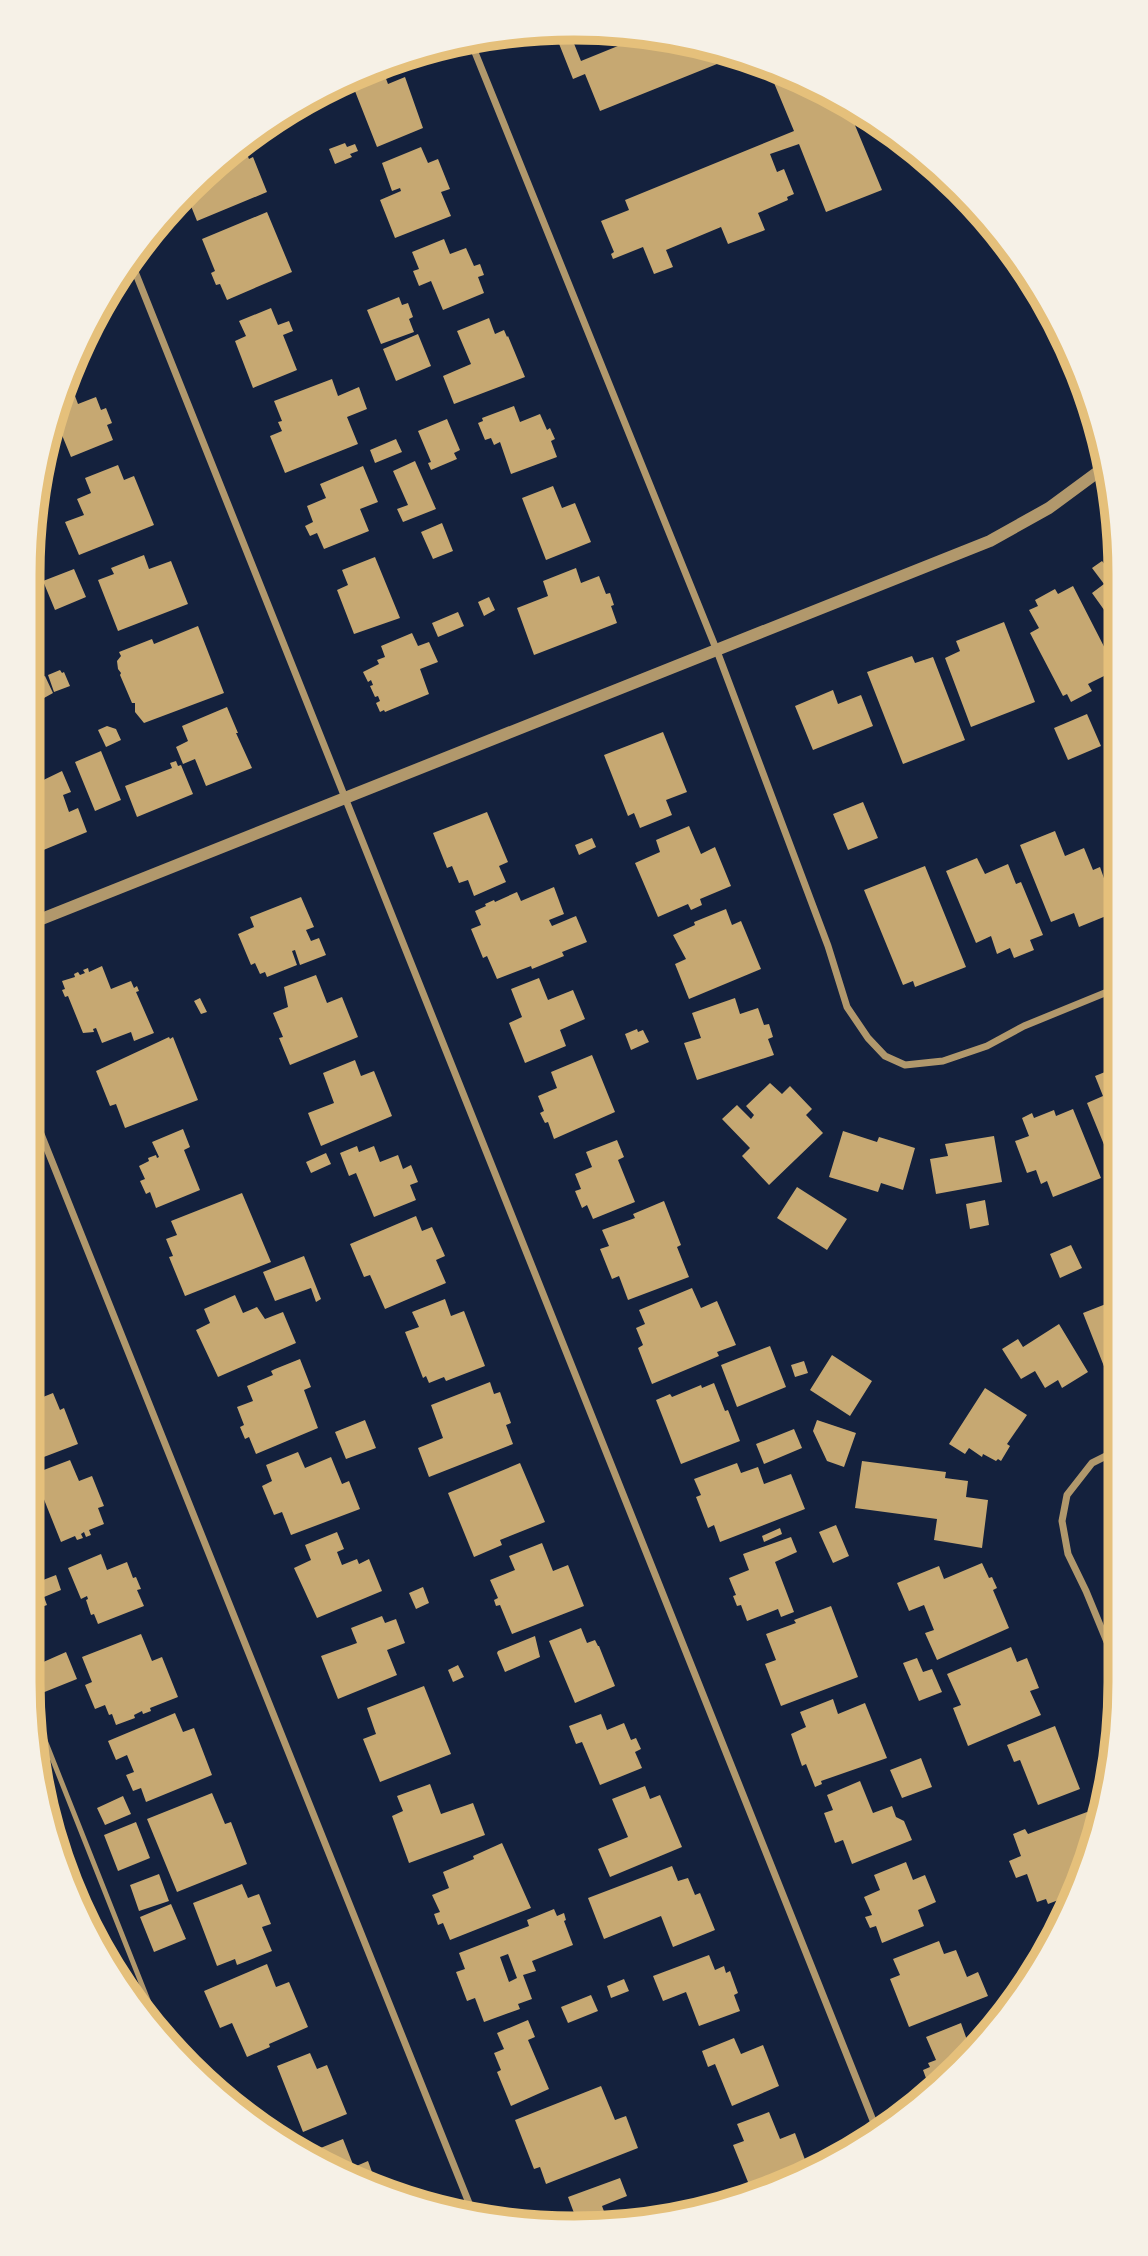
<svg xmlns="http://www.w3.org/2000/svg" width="1148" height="2256" viewBox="0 0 1148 2256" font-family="Roboto,sans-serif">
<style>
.building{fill:#c6a872;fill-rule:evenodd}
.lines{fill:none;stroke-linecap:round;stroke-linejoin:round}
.service{stroke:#b1986c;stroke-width:5}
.minor{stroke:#b1986c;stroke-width:7}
.tertiary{stroke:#b1986c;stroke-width:12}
.rim{fill:none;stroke:#e5c07b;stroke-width:9}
</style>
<rect width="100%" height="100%" fill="#14213d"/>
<!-- building -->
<path class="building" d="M554 31H569L581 61 645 35 715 47 722 62 600 111 585 74 573 79Z
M767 66 815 84 847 106 882 190 826 212 799 144 770 154 777 172 784 169 794 194 787 197 788 200 758 213 765 230 728 244 721 227 666 250 673 267 654 274 643 247 613 259 611 254 614 252 601 221 629 210 625 200 794 131Z
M382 68 388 84 405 77 423 128 377 147 351 81Z
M242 143 249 159 253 157 267 192 197 221 187 196 181 199 214 164Z
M345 143 347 147 355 144 358 151 350 154 352 157 335 164 329 149Z
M421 147 428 163 438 159 450 189 441 192 451 216 395 238 380 200 401 191 400 188 392 191 382 163Z
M267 212 292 272 227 300 220 284 216 285 211 273 215 271 202 239Z
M444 239 450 254 466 248 474 266 480 264 484 275 478 277 484 293 443 310 431 281 419 286 413 271 419 269 412 252Z
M399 297 402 305 408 303 413 317 409 319 414 332 381 344 367 310Z
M271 308 278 325 289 321 293 331 283 335 297 370 253 388 235 341 246 336 239 321Z
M489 318 495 334 504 330 507 337 508 336 525 377 454 404 443 376 471 364 457 331Z
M418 334 431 366 396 381 383 349Z
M332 379 338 396 359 387 367 409 347 417 358 444 285 473 270 436 282 431 278 422 282 421 274 401Z
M72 388 78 404 96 397 101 410 106 408 112 423 107 425 113 440 71 457 57 423 49 426 62 392Z
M514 406 520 422 540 414 547 430 550 428 555 439 551 441 557 457 511 474 500 442 494 445 491 438 485 440 478 423 483 421 482 418Z
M447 419 460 450 454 453 457 459 431 470 428 463 431 462 418 431Z
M396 439 402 452 375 463 370 450Z
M415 461 436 509 403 522 397 509 408 505 393 471Z
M118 465 124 480 134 476 154 525 79 555 65 522 84 515 77 499 91 493 85 478Z
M363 466 378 502 360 509 369 531 324 549 317 533 310 536 305 526 313 522 307 506 326 498 320 484Z
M553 486 562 508 575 503 591 542 546 560 522 498Z
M442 523 453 551 433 559 421 532Z
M144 555 149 569 171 561 188 604 118 631 98 580 114 574 111 568Z
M375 557 400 618 354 634 337 590 348 585 342 570Z
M1115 560 1116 618 1112 621 1092 593 1104 584 1092 568 1102 561 1106 566Z
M576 568 581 583 599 576 606 594 610 593 614 605 611 606 617 623 534 655 517 608 548 596 543 581Z
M74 569 86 597 55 610 43 581Z
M1073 586 1116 670 1088 684 1092 691 1071 702 1067 694 1063 696 1030 633 1039 628 1029 610 1038 606 1035 600 1055 589 1058 594Z
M489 597 495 610 484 616 478 602Z
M458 612 464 626 438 637 432 623Z
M1004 622 1035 702 971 727 945 658 960 651 956 641Z
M198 626 224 693 144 723 135 712V703H132L120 675 121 673 118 669 117 661 121 656 119 652 152 639 154 644Z
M412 633 418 646 429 642 438 662 420 669 429 694 385 712 384 710 380 712 376 703 380 701 378 696 375 697 370 686 373 685 371 680 368 682 363 672 379 664 377 660 385 657 381 646Z
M912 656 915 663 933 657 965 740 903 764 867 672Z
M60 670 62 673 64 672 70 686 54 692 48 675Z
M45 676 53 693 44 698 36 679Z
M833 690 838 704 861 695 873 726 813 750 795 706Z
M227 707 238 733H236L252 768 206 786 195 759 183 764 176 747 188 741 182 726Z
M1087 714 1101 746 1068 760 1054 728Z
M107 726 116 729 121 740 106 747 98 730Z
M663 732 687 792 666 800 672 815 640 828 634 813 628 816 604 755Z
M101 751 121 800 95 811 75 762Z
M176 761 178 766 181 765 193 794 137 817 125 786 172 768 170 763Z
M62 771 71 792 63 795 69 812 78 808 87 832 29 856V787Z
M863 802 878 838 848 850 833 814Z
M487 812 508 862 499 866 506 882 474 896 468 880 459 883 452 866 447 868 433 833Z
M689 826 701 854 715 847 731 886 700 899 702 905 691 910 688 904 658 917 635 863 660 852 656 840Z
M1055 831 1065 856 1084 848 1093 870 1100 867 1116 912 1079 927 1074 913 1051 922 1020 845Z
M1116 836V873L1106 840Z
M592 838 596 847 579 855 575 845Z
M977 858 985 874 1008 864 1016 884 1021 882 1043 935 1030 940 1034 950 1014 958 1010 948 997 954 991 936 976 943 946 871Z
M925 866 966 967 915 987 913 981 903 985 864 890Z
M554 887 564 914 549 920 552 926 576 916 587 942 562 952 564 956 532 969 531 966 497 979 487 956 483 958 471 929 481 925 475 911 486 906 485 904 494 900 495 902 517 892 521 901Z
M301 897 314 927 306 930 311 941 319 938 326 955 300 965 295 950 292 951 297 965 267 977 265 972 260 974 255 963 251 965 238 934 254 927 250 917Z
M726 909 732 925 741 921 761 969 689 999 675 964 686 959 673 935 695 925 694 922Z
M102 966 111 989 131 981 134 988 137 986 139 991 136 992 154 1033 134 1041 131 1032 102 1043 96 1028 93 1029 94 1032 83 1033 68 996 65 997 62 990 65 989 62 981 75 977 74 974 78 972 80 975 85 973 83 970 88 968 89 972Z
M316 975 327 1003 342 997 358 1037 290 1065 279 1038 283 1037 273 1013 288 1007 284 987Z
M539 978 548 1000 573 990 585 1019 560 1030 566 1046 525 1063 509 1023 522 1017 511 989Z
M200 998 207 1012 201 1014 194 1001Z
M735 998 740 1014 758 1008 764 1025 769 1024 773 1037 768 1039 774 1055 697 1080 684 1043 701 1038 692 1013Z
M637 1029 638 1032 643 1030 649 1042 631 1050 625 1034Z
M169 1037 170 1039 173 1037 198 1100 125 1128 116 1104 110 1106 96 1071Z
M592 1055 615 1112 554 1139 548 1122 545 1123 540 1113 544 1111 538 1096 557 1088 551 1072Z
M355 1060 361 1076 374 1071 392 1116 321 1146 308 1113 334 1103 323 1073Z
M1117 1064V1147L1107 1152 1087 1103 1103 1096 1095 1076 1110 1070 1109 1067Z
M770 1083 782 1094 790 1086 812 1109 806 1115 823 1133 769 1185 742 1156 750 1148 722 1119 737 1105 751 1119 754 1115 746 1106Z
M1073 1109 1101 1178 1053 1197 1047 1181 1041 1184 1036 1170 1027 1173 1015 1141 1029 1136 1022 1118 1032 1113 1034 1118 1054 1110 1056 1116Z
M183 1129 190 1147 184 1150 200 1190 156 1208 150 1192 146 1194 140 1181 145 1179 139 1166 149 1161 148 1158 156 1155 157 1158 159 1157 152 1142Z
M843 1131 877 1142 879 1137 915 1148 903 1190 881 1183 878 1192 829 1177Z
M994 1136 1002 1182 936 1194 930 1159 948 1156 945 1144Z
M617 1140 624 1157 618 1160 635 1202 593 1219 587 1205 582 1208 575 1191 581 1189 575 1174 592 1167 586 1152Z
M357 1146 359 1152 374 1146 380 1162 398 1155 403 1169 411 1165 418 1182 410 1185 416 1200 374 1217 356 1173 349 1176 340 1153Z
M326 1153 331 1164 311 1173 306 1162Z
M797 1187 847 1219 827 1250 777 1218Z
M242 1193 271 1262 185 1296 169 1257 173 1256 166 1239 177 1235 171 1221Z
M985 1200 989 1225 970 1229 966 1204Z
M664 1201 681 1245 677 1247 689 1277 628 1300 619 1276 612 1279 600 1249 609 1246 602 1230 635 1218 633 1214Z
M416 1216 422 1231 432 1227 445 1256 436 1260 446 1283 385 1309 370 1275 364 1277 350 1244Z
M1071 1245 1082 1268 1060 1278 1050 1254Z
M304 1256 321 1299 316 1302 311 1288 275 1301 263 1272Z
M692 1288 701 1308 717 1301 736 1345 717 1352 719 1356 652 1384 638 1348 643 1345 636 1328 645 1324 639 1310Z
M235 1295 243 1313 257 1307 265 1319 283 1312 296 1343 218 1377 196 1330 210 1323 204 1309Z
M445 1299 451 1316 464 1311 485 1366 446 1381 444 1377 429 1383 426 1376 423 1378 405 1332 419 1327 412 1312Z
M1111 1302 1113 1308 1118 1306V1370L1107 1374 1083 1313Z
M28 1318 36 1336 28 1339Z
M1059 1324 1088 1372 1062 1388 1058 1380 1045 1388 1035 1371 1021 1379 1002 1349 1018 1339 1023 1347Z
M28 1341 37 1363 28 1366Z
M770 1346 786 1387 737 1407 721 1365Z
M832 1355 872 1381 850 1416 810 1390Z
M300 1359 311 1387 304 1390 318 1428 256 1454 249 1437 245 1439 240 1427 244 1425 237 1407 253 1401 247 1386 273 1375 271 1371 275 1369Z
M804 1361 808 1373 795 1377 791 1365Z
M37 1381 43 1397 53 1393 60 1410 64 1408 78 1444 28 1463V1385Z
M490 1382 494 1394 500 1392 511 1423 506 1425 513 1444 429 1477 418 1448 443 1438 431 1405Z
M714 1383 725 1411 728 1410 740 1441 681 1464 656 1400 670 1394 672 1397 701 1385 702 1388Z
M985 1388 1027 1415 1007 1444 1010 1446 1001 1461 998 1459 996 1461 983 1454 982 1457 969 1448 965 1454 949 1444Z
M365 1420 376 1448 346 1459 335 1432Z
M817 1420 856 1433 844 1467 827 1461 813 1431Z
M794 1429 802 1448 764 1464 756 1444Z
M298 1452 305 1468 331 1457 342 1484 349 1481 360 1509 291 1535 282 1512 274 1515 262 1486 272 1481 266 1465Z
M70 1460 79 1481 92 1476 104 1506 98 1508 104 1524 89 1530 91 1535 86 1537 84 1532 81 1534 83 1538 77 1540 75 1536 61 1542 43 1497 28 1503V1476Z
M862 1461 946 1472 945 1478 968 1481 966 1497 988 1500 982 1548 934 1540 937 1519 855 1508Z
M520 1463 545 1522 500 1540 502 1545 474 1557 448 1493Z
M737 1463 741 1473 758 1467 764 1484 791 1474 805 1509 720 1542 714 1525 708 1528 696 1497 701 1495 694 1479Z
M836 1525 849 1556 833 1563 819 1532Z
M780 1528 782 1534 764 1542 762 1536Z
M337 1532 344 1549 337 1552 342 1565 357 1559 359 1564 369 1559 382 1591 317 1618 294 1568 311 1560 305 1545Z
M791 1537 797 1552 775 1562 794 1612 781 1617 778 1609 747 1621 741 1605 737 1606 733 1596 736 1595 729 1578 749 1570 743 1554Z
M542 1543 553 1571 568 1565 584 1606 512 1634 500 1605 496 1606 494 1600 498 1598 490 1580 515 1570 509 1556Z
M101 1554 107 1570 127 1562 133 1578 136 1577 141 1589 137 1590 144 1606 98 1624 94 1614 91 1615 86 1600 88 1599 87 1596 81 1599 68 1568Z
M982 1563 989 1578 992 1577 997 1588 993 1590 1009 1628 937 1660 925 1633 934 1630 924 1605 909 1611 897 1583 939 1566 944 1579Z
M33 1569 38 1582 56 1575 61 1590 44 1597 47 1605 39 1608 41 1611 33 1614 30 1612 32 1615 28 1616V1571Z
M423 1587 429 1603 416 1609 409 1593Z
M831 1606 858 1677 781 1706 765 1664 776 1660 766 1634 796 1623 794 1620Z
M382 1616 385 1623 396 1619 405 1643 387 1650 397 1675 338 1699 321 1656 357 1643 351 1628Z
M581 1628 587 1643 595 1640 598 1646H599L615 1686 575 1703 549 1641Z
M141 1634 152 1661 162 1657 178 1697 150 1708 151 1711 143 1714 142 1711 134 1715 135 1718 116 1725 112 1714 109 1715 105 1705 95 1709 85 1685 92 1682 82 1657Z
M535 1636 540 1657 505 1672 497 1653 498 1651Z
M1011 1647 1017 1662 1027 1658 1039 1688 1030 1691 1041 1715 968 1746 953 1708 961 1705 947 1674Z
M66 1652 77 1679 42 1693 32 1667Z
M917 1658 923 1672 932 1669 942 1692 919 1701 903 1663Z
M458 1665 464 1677 453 1682 448 1670Z
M424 1686 451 1754 380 1782 363 1739 376 1734 367 1708Z
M833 1699 838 1714 865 1703 887 1758 821 1781 822 1784 815 1787 806 1764 802 1766 791 1734 806 1727 800 1712Z
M175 1713 183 1732 194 1728 212 1775 146 1802 141 1788 133 1791 126 1775 134 1772 127 1755 116 1760 108 1741Z
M601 1714 607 1730 624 1723 631 1740 636 1738 641 1749 635 1752 642 1768 600 1785 582 1742 576 1744 569 1726Z
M1055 1726 1080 1789 1038 1805 1020 1760 1014 1762 1007 1745Z
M921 1758 932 1787 902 1798 890 1770Z
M860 1781 873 1813 892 1806 896 1817 904 1821 912 1840 852 1864 843 1840 835 1843 824 1813 833 1810 827 1795Z
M430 1784 441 1814 473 1803 485 1835 409 1863 392 1816 403 1811 397 1796Z
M645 1786 650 1799 660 1795 682 1847 610 1877 598 1849 628 1837 612 1799Z
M212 1793 225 1824 231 1822 247 1864 177 1892 147 1819Z
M123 1796 131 1814 105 1825 97 1808Z
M1087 1812 1094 1833 1086 1836 1091 1851 1077 1888 1059 1895 1061 1899 1048 1904 1046 1899 1037 1902 1027 1874 1016 1878 1009 1861 1021 1856 1013 1834 1025 1829 1028 1834Z
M136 1822 150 1858 118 1871 104 1835Z
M57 1833 84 1899 80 1901 57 1858 53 1834Z
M502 1843 531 1908 450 1940 443 1923 438 1925 434 1914 440 1912 432 1895 449 1888 443 1872 474 1859 473 1856Z
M906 1862 913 1880 925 1875 936 1902 918 1910 924 1926 882 1943 876 1926 870 1928 865 1917 872 1915 864 1897 880 1890 874 1875Z
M672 1866 678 1881 688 1878 695 1895 700 1893 715 1930 673 1947 661 1916 604 1939 588 1898Z
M159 1874 169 1901 139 1911 130 1885Z
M242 1884 248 1898 259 1894 271 1924 262 1927 272 1951 237 1965 235 1959 217 1966 193 1903Z
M171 1904 186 1939 154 1952 140 1917Z
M554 1909 557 1916 564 1913 566 1920 564 1921 573 1945 532 1961 536 1971 523 1975 532 1999 518 2004 520 2009 484 2022 475 1998 467 2001 456 1972 465 1969 459 1953 529 1926 527 1920ZM508 1954 517 1978 509 1982 500 1957Z
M939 1941 944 1954 956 1950 967 1977 978 1972 988 1996 909 2027 890 1979 900 1975 893 1959Z
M709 1955 715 1970 724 1966 726 1973 730 1971 738 1993 734 1995 740 2011 699 2026 686 1992 663 2001 653 1976Z
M267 1964 276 1987 289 1982 308 2027 269 2044 270 2047 247 2057 232 2023 220 2028 204 1991Z
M624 1979 629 1991 611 1998 607 1986Z
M591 1995 598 2011 568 2023 561 2007Z
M528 2020 535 2037 528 2040 549 2089 511 2106 497 2072 501 2070 494 2053 504 2049 497 2033Z
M961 2023 967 2040 964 2041 969 2055 960 2068 930 2089 923 2070 930 2067 928 2063 936 2060 926 2037Z
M734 2038 741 2054 763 2045 779 2086 732 2106 715 2064 708 2067 702 2051Z
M310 2053 317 2069 327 2065 347 2114 303 2132 277 2066Z
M601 2086 615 2120 626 2116 638 2148 546 2184 540 2167 534 2169 515 2120Z
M769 2112 780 2139 795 2133 810 2173 766 2187 764 2181 750 2187 733 2145 744 2141 737 2124Z
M343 2139 354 2167 368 2161 376 2183 310 2158 308 2153Z
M620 2178 627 2196 602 2206 608 2222 555 2220 574 2213 568 2197Z"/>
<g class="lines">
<!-- service -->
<path class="service" d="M33 1710 163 2038"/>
<!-- minor -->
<path class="minor" d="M470 40 717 651 828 946 847 1007 868 1038 885 1056 905 1065 943 1061 987 1046 1024 1026 1117 988
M130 259 876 2128
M29 1104 475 2218
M1118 1450 1092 1463 1067 1495 1062 1521 1068 1554 1086 1591 1119 1671"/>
<!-- tertiary -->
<path class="tertiary" d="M29 924 990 541 1049 508 1106 466"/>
</g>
<!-- crop -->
<path d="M0 0H1148V2256H0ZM574 40H574A534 534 0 0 1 1108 574V1682A534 534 0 0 1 574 2216H574A534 534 0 0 1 40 1682V574A534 534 0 0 1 574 40Z" fill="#f6f1e7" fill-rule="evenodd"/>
<path class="rim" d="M574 40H574A534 534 0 0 1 1108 574V1682A534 534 0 0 1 574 2216H574A534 534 0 0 1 40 1682V574A534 534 0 0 1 574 40Z"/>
</svg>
